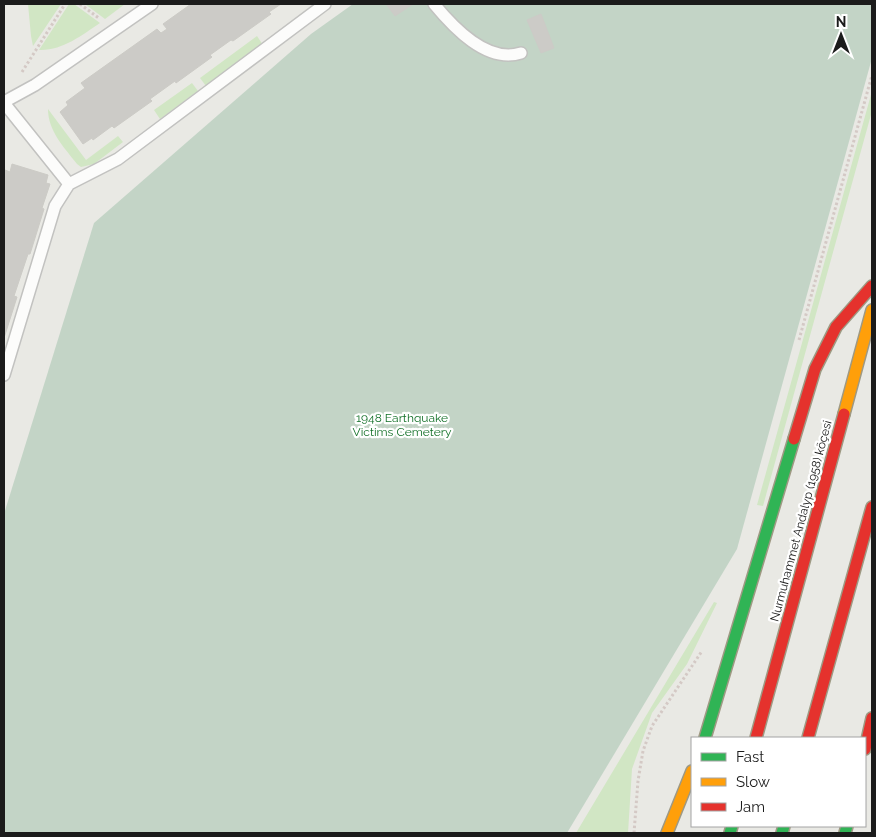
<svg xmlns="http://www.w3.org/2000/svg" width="876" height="837" viewBox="0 0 876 837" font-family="Raleway,sans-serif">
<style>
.grass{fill:#d1e6c4}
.cemetery{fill:#c3d4c6}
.building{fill:#cccbc7;stroke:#cccbc6}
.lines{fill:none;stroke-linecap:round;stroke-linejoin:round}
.lane-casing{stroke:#c2c2c0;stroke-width:14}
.fast-casing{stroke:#9e9983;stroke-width:14}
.slow-casing{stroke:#9e9983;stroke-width:14}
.jam-casing{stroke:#9e9983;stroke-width:14}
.path{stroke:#d4c9c5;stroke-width:3;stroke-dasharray:2.5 2.5;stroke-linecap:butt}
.lane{stroke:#fcfcfb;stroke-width:11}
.fast{stroke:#30b455;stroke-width:11}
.slow{stroke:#ff9f0a;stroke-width:11}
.jam{stroke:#e5322d;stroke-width:11}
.labels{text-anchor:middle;stroke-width:4.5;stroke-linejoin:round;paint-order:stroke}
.park-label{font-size:12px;fill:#127027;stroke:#fff}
.street-label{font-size:12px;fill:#1b1b1b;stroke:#fff}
</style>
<rect width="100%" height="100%" fill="#e9e9e4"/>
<!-- grass -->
<path class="grass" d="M28 4H61L33 46 31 36Z
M69 4H74L100 23C82 35 62 51 39 50Z
M85 4H125L105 19Z
M257 36 263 45 206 86 200 78Z
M192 83 198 91 160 119 154 110Z
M872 91V111L763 506 757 505Z
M48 109 86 160 118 136 123 142 94 164 81 167 77 164C64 147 48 131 48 109Z
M714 602 717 603 687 664 652 713 632 769 628 833H576Z"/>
<!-- cemetery -->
<path class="cemetery" d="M353 4H872V58L737 549 567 833H4V514L94 223 311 34Z"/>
<!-- building -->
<path class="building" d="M191 4H281L269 12 271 14 233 41 231 40 210 55 212 57 176 83 175 81 150 99 152 101 114 128 112 126 93 140 92 138 83 144 60 112 68 105 66 102 85 88 81 83 157 29 161 33 167 29 163 24Z
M386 4H413L395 16Z
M541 14 554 48 541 53 527 20Z
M12 164 48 175 46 183 50 184 42 208 44 209 30 254H28L14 296 17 297 4 338V175L5 170 10 172Z"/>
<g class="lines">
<defs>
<path id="lane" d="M434 4C453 27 487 64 521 53
M4 102 35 85 152 4
M4 103 69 184
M4 375 55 206 69 184 118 159 325 4"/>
<path id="fast" d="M705 738 794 439
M730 833 732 826
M782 833 784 826
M845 833 847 826"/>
<path id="slow" d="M844 414 872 310
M667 833 692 771"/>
<path id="jam" d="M794 439 815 369 836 327 872 286
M756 738 844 414
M808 738 872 507
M865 749 872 718"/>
</defs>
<!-- lane casing -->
<use href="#lane" class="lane-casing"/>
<!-- fast casing -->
<use href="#fast" class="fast-casing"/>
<!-- slow casing -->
<use href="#slow" class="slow-casing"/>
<!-- jam casing -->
<use href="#jam" class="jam-casing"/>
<!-- path -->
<path class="path" d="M80 4 100 19
M22 72 65 4
M799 340 872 75
M634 833 638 781 643 751 652 726 702 651"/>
<!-- lane -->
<use href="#lane" class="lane"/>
<!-- fast -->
<use href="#fast" class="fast"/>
<!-- slow -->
<use href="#slow" class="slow"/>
<!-- jam -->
<use href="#jam" class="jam"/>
</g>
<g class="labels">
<!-- park labels -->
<g class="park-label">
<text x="402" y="422">1948 Earthquake<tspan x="402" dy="14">Victims Cemetery</tspan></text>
</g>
<!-- street labels -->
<g class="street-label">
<text transform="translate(801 521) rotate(-75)" y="4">Nurmuhammet Andalyp (1958) köçesi</text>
</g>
</g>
<!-- border -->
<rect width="876" height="837" fill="none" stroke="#1b1b1b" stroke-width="10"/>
<!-- legend -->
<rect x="691" y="737" width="175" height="90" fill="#ffffff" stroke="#a4a4a4"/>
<rect x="701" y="753" width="25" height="8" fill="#30b455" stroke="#a4a4a4"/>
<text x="736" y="762" font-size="15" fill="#1b1b1b">Fast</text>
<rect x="701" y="778" width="25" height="8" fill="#ff9f0a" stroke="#a4a4a4"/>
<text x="736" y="787" font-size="15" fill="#1b1b1b">Slow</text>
<rect x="701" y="803" width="25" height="8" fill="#e5322d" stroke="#a4a4a4"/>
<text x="736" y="812" font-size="15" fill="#1b1b1b">Jam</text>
<!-- north arrow -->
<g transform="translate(841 35)" stroke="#ffffff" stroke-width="4" paint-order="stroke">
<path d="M0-4L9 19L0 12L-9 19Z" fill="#1b1b1b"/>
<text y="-8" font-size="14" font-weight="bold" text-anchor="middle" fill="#1b1b1b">N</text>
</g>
</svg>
